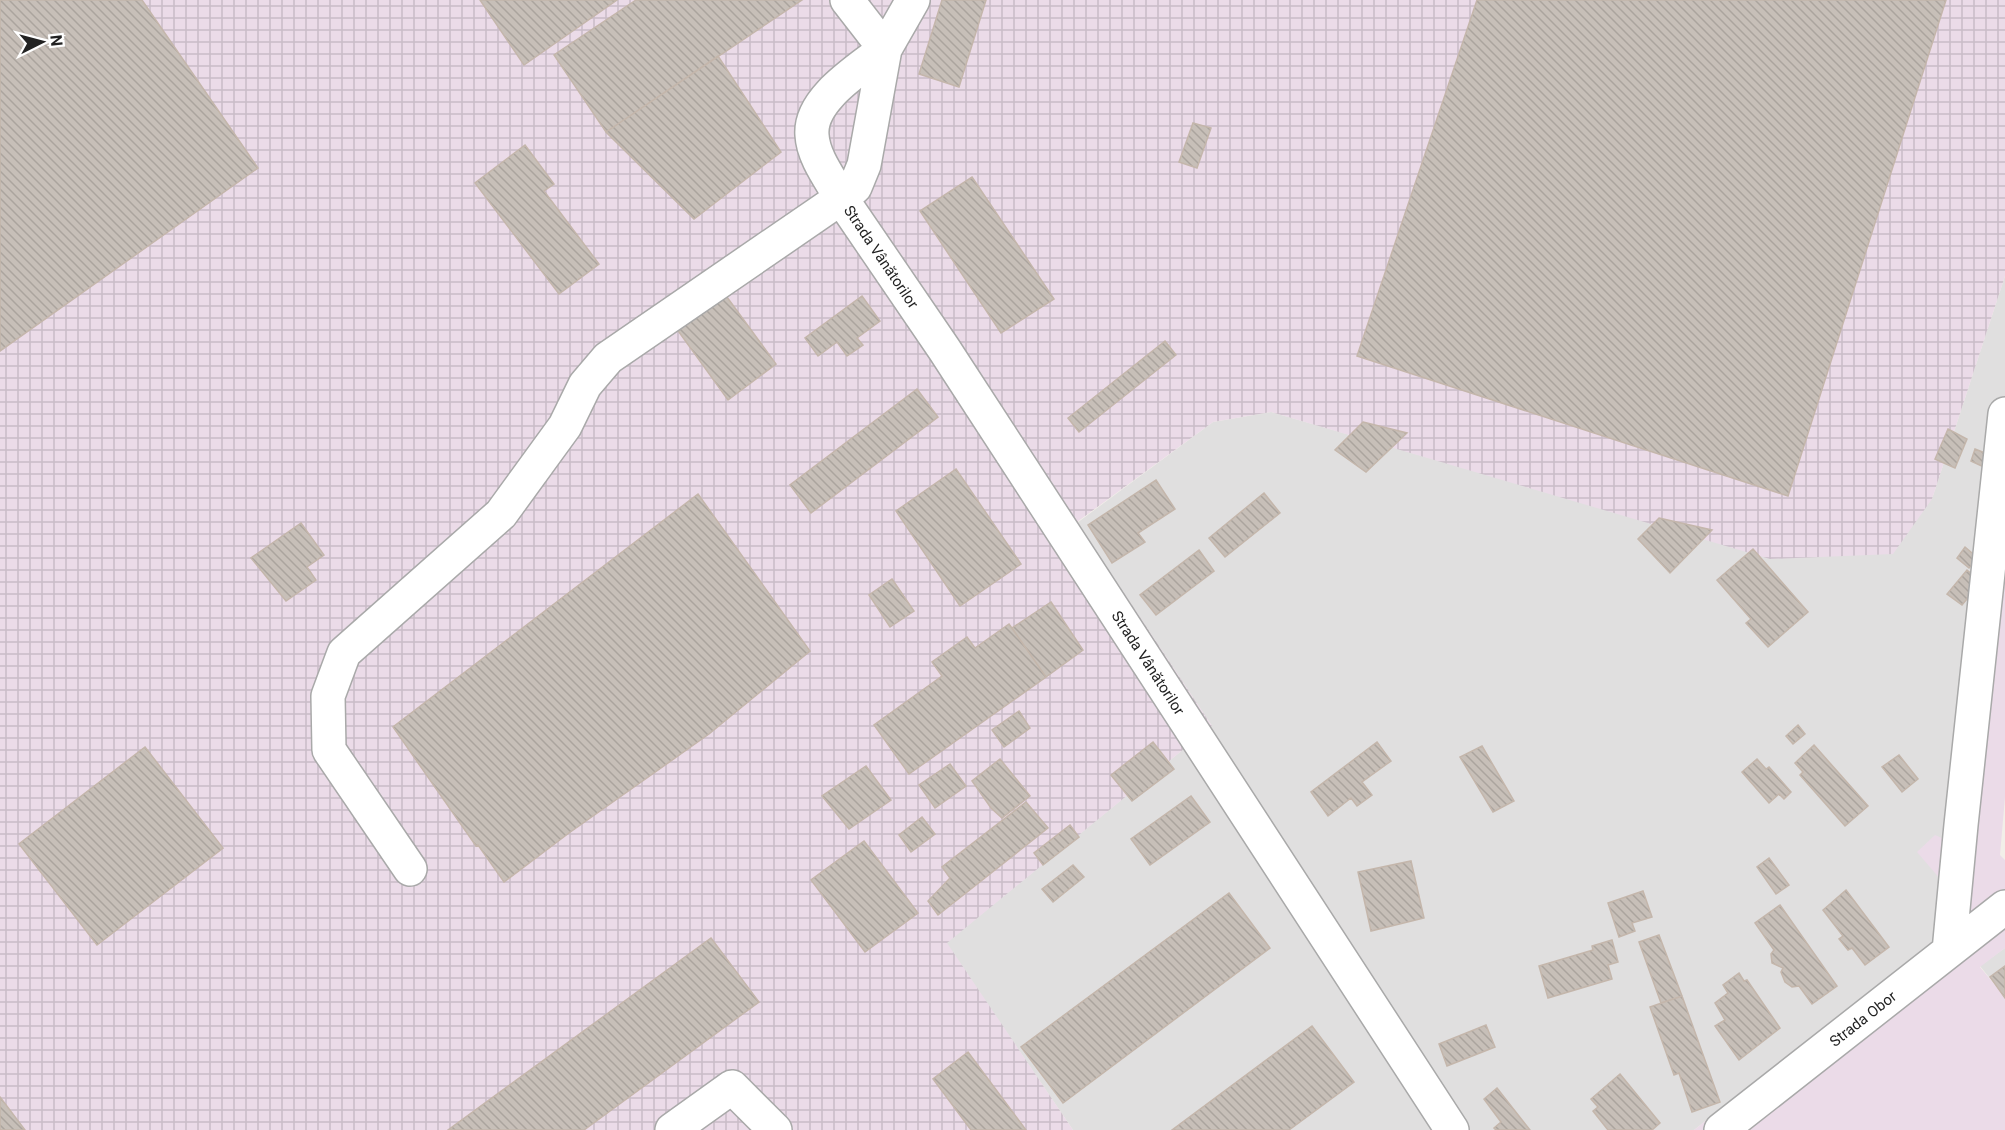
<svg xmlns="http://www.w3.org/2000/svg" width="2005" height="1130" viewBox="0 0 2005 1130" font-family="Roboto,sans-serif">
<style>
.residential{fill:#e0dfdf}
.industrial{fill:url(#industrial-grid)}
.railway{fill:#ebdbe8}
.building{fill:url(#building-back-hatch);stroke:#c4b6ab;stroke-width:1.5}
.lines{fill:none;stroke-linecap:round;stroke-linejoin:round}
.minor-casing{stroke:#a9a9a9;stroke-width:36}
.minor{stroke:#fff;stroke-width:33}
.labels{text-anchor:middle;stroke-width:4.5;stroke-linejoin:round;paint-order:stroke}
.street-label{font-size:15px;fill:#222;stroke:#fff}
</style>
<defs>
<pattern id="industrial-grid" width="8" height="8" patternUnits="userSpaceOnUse" patternTransform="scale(1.5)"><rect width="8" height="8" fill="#ebdbe8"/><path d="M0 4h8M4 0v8" fill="none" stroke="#c9bcc7"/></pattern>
<pattern id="building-back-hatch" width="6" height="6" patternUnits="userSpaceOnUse" patternTransform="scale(1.5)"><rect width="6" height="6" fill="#c7bfb8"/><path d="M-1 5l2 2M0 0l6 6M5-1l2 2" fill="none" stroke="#aba49e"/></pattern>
</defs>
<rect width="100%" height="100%" fill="#f2efe9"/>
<!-- residential -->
<path class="residential" d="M2005 276V490L1953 894 1946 931 1694 1130H1073L946 943 1212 726 1077 523 1213 422 1271 412 1488 475 1932 499Z
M2005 948V997L1980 966Z"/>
<!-- industrial -->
<path class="industrial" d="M0 0H2005V276L1932 499 1893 554 1770 559 1271 412 1213 422 1077 522 1212 726 947 943 1073 1130H0Z"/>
<!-- railway -->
<path class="railway" d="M2005 490V797L2000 855 2005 860V948L1980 967 2005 997V1130H1694L1946 931 1953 894 1917 852 1935 835 1969 850Z"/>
<!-- building -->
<path class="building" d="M0 0H142L258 168 0 351Z
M480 0H617L524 65Z
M636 0H802L606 132 554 55Z
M942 0H986L959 87 919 74Z
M1477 0H1946L1788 496 1357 356Z
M718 56 781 152 694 219 606 132Z
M1193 123 1211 128 1197 168 1179 162Z
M525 145 554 184 544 191 599 264 559 294 475 183Z
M972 177 1054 299 1001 333 920 211Z
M724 293 776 364 728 400 676 328Z
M862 296 880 321 857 338 863 345 847 356 837 342 818 356 805 338Z
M1165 341 1176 355 1079 432 1068 418Z
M917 389 938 417 811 513 790 485Z
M1363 422 1407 433 1366 472 1335 450Z
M1948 429 1967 439 1955 468 1935 459Z
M1975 449 1990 455 1986 468 1971 461Z
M956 469 1021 564 960 606 896 511Z
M1156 480 1175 509 1138 533 1145 542 1112 563 1088 525Z
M1264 493 1280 513 1225 557 1209 538Z
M698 494 810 651 709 734 569 833 504 882 478 845 476 846 393 727Z
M1659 518 1712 530 1670 573 1638 539Z
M301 523 324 555 307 567 316 580 286 601 251 558Z
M1965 547 1978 558 1969 568 1957 558Z
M1753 549 1808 612 1768 647 1746 623 1751 619 1717 580Z
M1199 550 1214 571 1156 615 1140 595Z
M1967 570 1981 582 1962 605 1947 594Z
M892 579 914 611 890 627 869 595Z
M1051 602 1083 650 1046 677 1012 628Z
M1009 624 1046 677 909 774 874 725 942 676 932 662 967 637 975 648Z
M1019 711 1030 728 1004 747 992 730Z
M1798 725 1805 734 1793 744 1786 736Z
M1153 742 1174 769 1132 801 1111 775Z
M1377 742 1391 761 1362 782 1372 795 1357 806 1351 798 1328 816 1311 792Z
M1814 745 1868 806 1845 826 1800 775 1803 772 1795 763Z
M1482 746 1514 801 1493 812 1460 757Z
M145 747 223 848 97 945 19 844Z
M1899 755 1918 779 1902 792 1882 767Z
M1000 759 1030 796 1002 818 991 808 972 781Z
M1757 759 1766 769 1769 767 1791 792 1784 799 1779 794 1769 803 1742 772Z
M950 764 966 786 935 808 919 785Z
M866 766 891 800 849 829 822 796Z
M1191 796 1210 822 1150 865 1131 839Z
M1026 802 1048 828 938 915 928 901 950 878 942 867Z
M922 817 935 834 911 852 899 835Z
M1070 825 1079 837 1043 865 1034 853Z
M864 841 918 913 865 952 811 880Z
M1769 858 1789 885 1776 894 1757 867Z
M1411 861 1424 918 1371 931 1358 872Z
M1073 865 1084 877 1053 902 1042 889Z
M1846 890 1889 947 1865 965 1852 948 1848 950 1839 939 1843 936 1823 910Z
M1643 891 1652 917 1632 923 1635 931 1619 937 1608 903Z
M1229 893 1270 948 1063 1103 1021 1047Z
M1780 905 1837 986 1812 1004 1799 986 1792 987 1785 982 1781 972 1783 968 1772 963 1771 954 1774 950 1755 923Z
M1659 935 1682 996 1661 1003 1639 942Z
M711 938 759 1002 584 1130H448Z
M1612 940 1618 962 1608 965 1612 979 1548 998 1539 966 1593 950 1592 946Z
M2005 966V998L1990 977Z
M1739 973 1744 981 1747 980 1780 1028 1739 1060 1715 1026 1725 1020 1715 1003 1728 993 1723 985Z
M1682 996 1720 1102 1692 1112 1679 1073 1674 1075 1650 1007Z
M1486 1025 1495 1047 1447 1066 1439 1044Z
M1312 1026 1354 1082 1289 1130H1172Z
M968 1052 1026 1130H971L933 1079Z
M1620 1074 1660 1123 1652 1130H1608L1593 1111 1598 1107 1591 1099Z
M1497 1088 1504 1097 1530 1130H1496L1494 1128 1501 1122 1484 1099Z
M0 1097 25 1130H0Z"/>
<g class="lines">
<defs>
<path id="minor" d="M847 0 885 49
M913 0 885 49 864 165 855 187 841 198 944 349 1452 1130
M410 869 329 750 328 696 344 653 501 514 565 426 585 385 608 358 841 198C831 180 813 157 812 135 809 99 860 69 885 49
M1949 951 1961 825 2005 414
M672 1130 732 1087 775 1130
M1721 1130 2005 907"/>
</defs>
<!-- minor casing -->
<use href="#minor" class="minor-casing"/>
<!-- minor -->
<use href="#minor" class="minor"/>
</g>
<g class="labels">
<!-- street labels -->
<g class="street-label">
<text transform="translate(881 257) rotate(56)" y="5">Strada Vânătorilor</text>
<text transform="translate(1148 663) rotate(57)" y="5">Strada Vânătorilor</text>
<text transform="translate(1863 1019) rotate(-38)" y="5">Strada Obor</text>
</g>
</g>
<!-- north arrow -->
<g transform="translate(42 42) rotate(84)" stroke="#ffffff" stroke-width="4.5" paint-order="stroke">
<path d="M0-4.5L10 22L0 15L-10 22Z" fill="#222222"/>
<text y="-9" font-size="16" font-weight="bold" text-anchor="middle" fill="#222222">N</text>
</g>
</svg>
